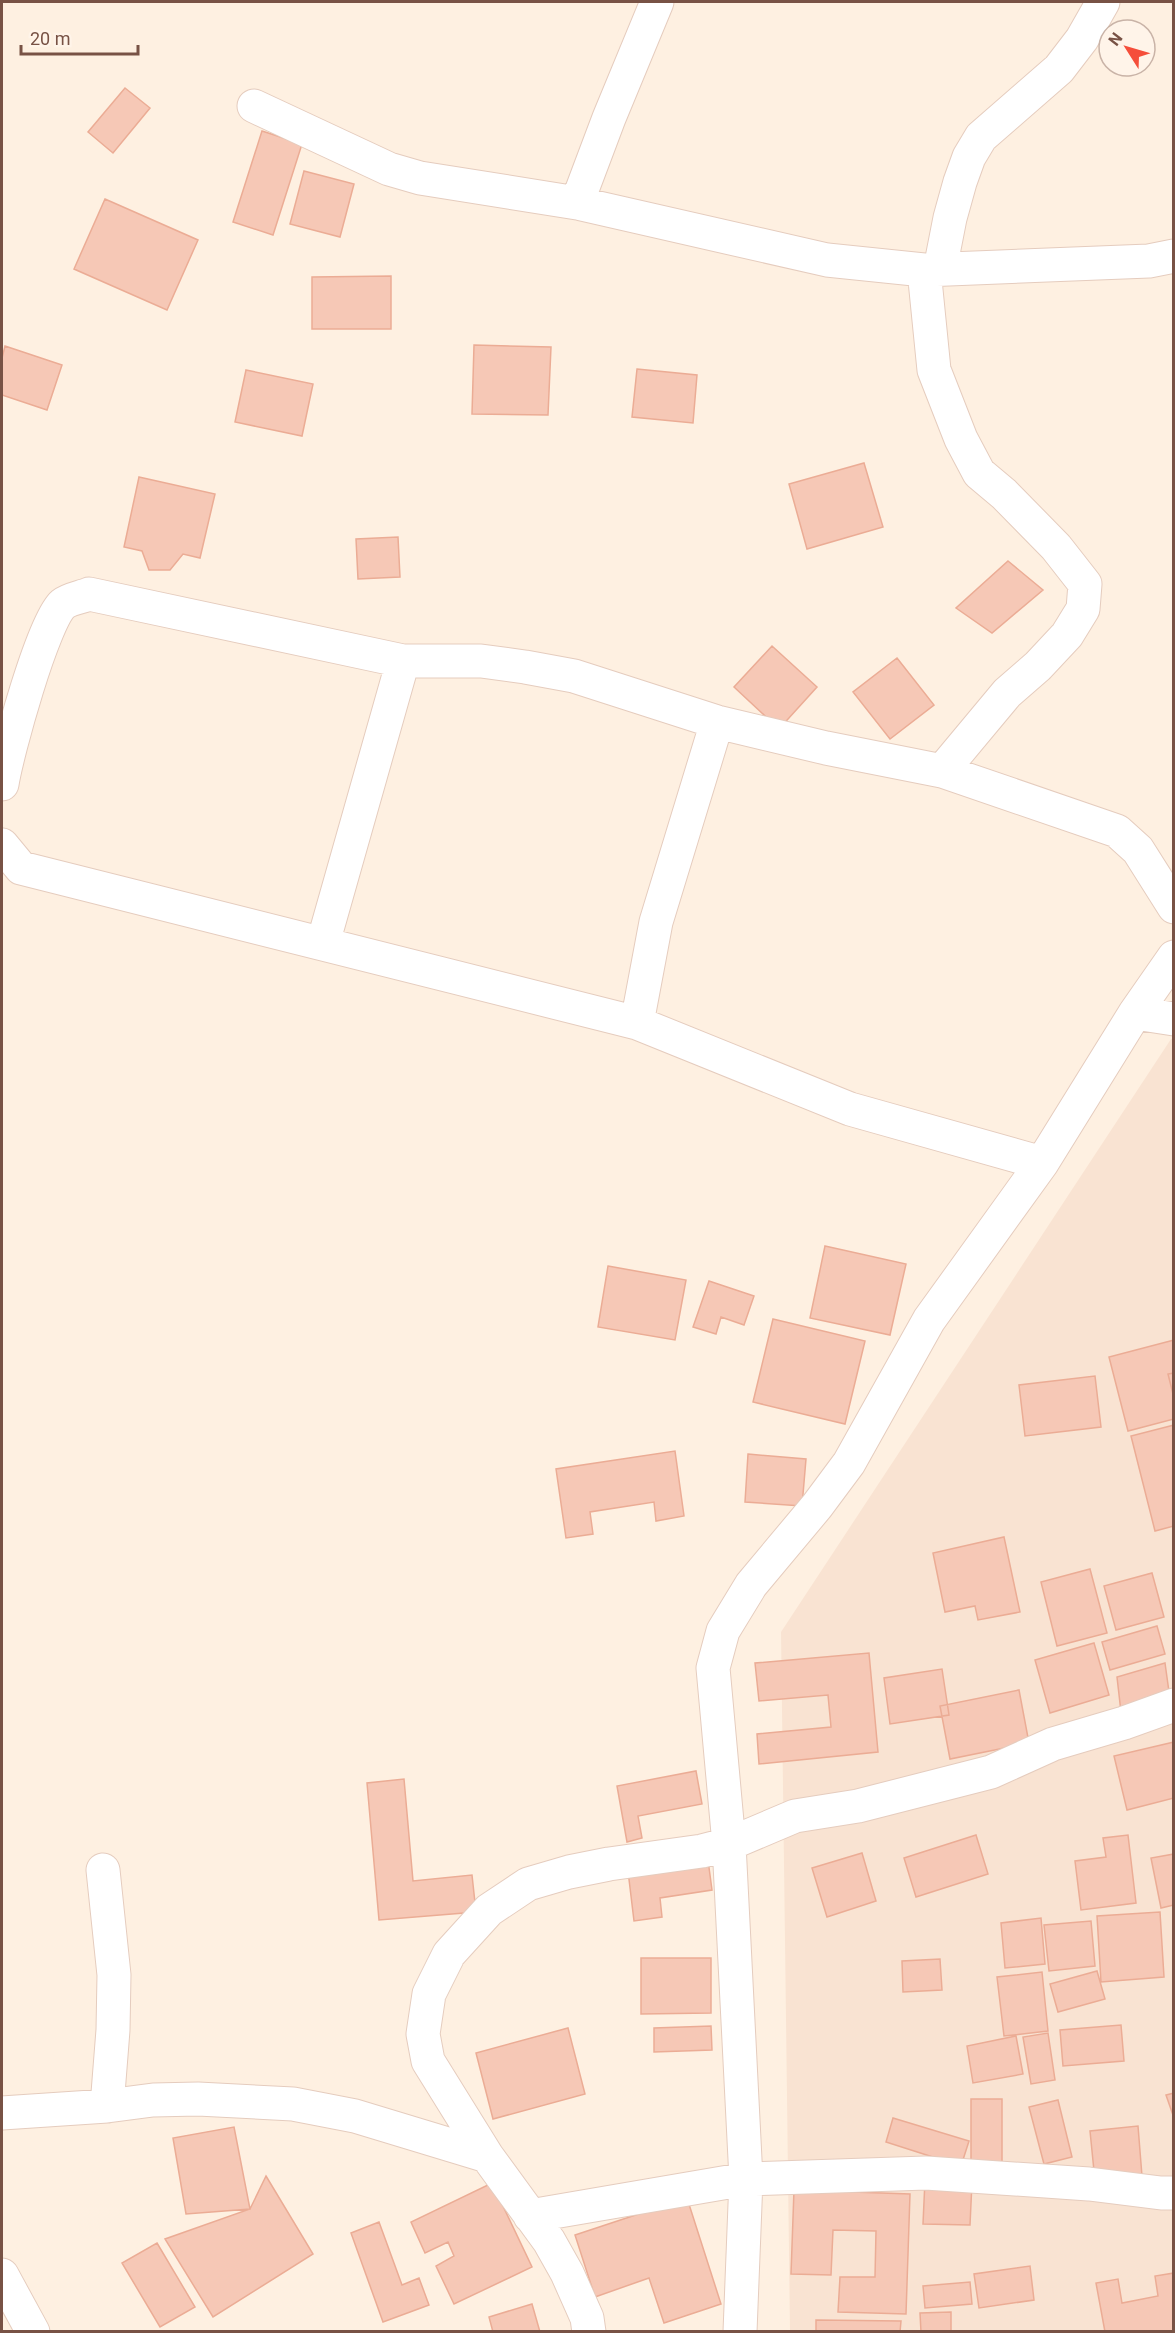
<svg xmlns="http://www.w3.org/2000/svg" width="1175" height="2333" viewBox="0 0 1175 2333" font-family="Roboto,sans-serif">
<style>
.residential{fill:#f9e3d2}
.building{fill:#f6c8b6;stroke:#ebac95;stroke-width:1.5}
.lines{fill:none;stroke-linecap:round;stroke-linejoin:round}
.street-casing{stroke:#e5ccbe;stroke-width:35}
.street{stroke:#fff;stroke-width:33}
</style>
<rect width="100%" height="100%" fill="#fef0e1"/>
<!-- residential -->
<path class="residential" d="M1171 1039H1173V2331H790L781 1632Z"/>
<!-- building -->
<path class="building" d="M125 88 150 108 113 153 88 132Z
M262 131 302 144 273 235 233 222Z
M304 171 354 184 340 237 290 224Z
M105 199 198 240 167 310 74 269Z
M391 276V329H312V277Z
M474 345 551 347 548 415 472 414Z
M5 346 62 365 47 410 2 395V358Z
M637 369 697 375 693 423 632 417Z
M246 370 313 384 302 436 235 422Z
M864 463 883 527 807 549 789 484Z
M139 477 215 494 200 558 183 554 170 570H149L142 551 124 547Z
M398 537 400 577 358 579 356 539Z
M1008 561 1043 590 992 633 956 608Z
M772 646 817 687 779 729 734 687Z
M897 658 934 705 890 739 853 692Z
M825 1246 906 1264 890 1335 810 1318Z
M608 1266 686 1280 675 1340 598 1327Z
M709 1281 754 1296 744 1325 721 1317 716 1334 693 1327Z
M773 1319 865 1341 845 1424 753 1402Z
M1174 1340V1419L1128 1431 1109 1357Z
M1174 1373V1394H1173L1168 1374Z
M1095 1376 1101 1427 1025 1436 1019 1385Z
M1174 1425V1526L1155 1531 1131 1436Z
M675 1451 684 1516 656 1521 654 1502 590 1512 593 1534 566 1538 556 1469Z
M748 1454 806 1459 802 1506 745 1502Z
M1004 1537 1020 1612 978 1620 975 1606 945 1612 933 1553Z
M1090 1569 1107 1633 1057 1646 1041 1582Z
M1152 1573 1164 1617 1116 1630 1104 1586Z
M1157 1626 1165 1654 1110 1670 1102 1642Z
M1094 1643 1109 1695 1050 1713 1035 1660Z
M869 1653 878 1752 759 1764 757 1734 831 1727 828 1695 759 1701 755 1663Z
M1165 1663 1170 1699 1121 1712 1117 1677Z
M942 1669 949 1715 890 1724 884 1678Z
M1019 1690 1029 1743 950 1759 940 1706Z
M1174 1742V1798L1127 1810 1114 1756Z
M696 1771 702 1804 638 1816 642 1838 627 1842 617 1786Z
M404 1779 413 1881 472 1875 476 1912 379 1920 367 1783Z
M976 1835 988 1874 916 1897 904 1858Z
M1128 1835 1136 1903 1081 1910 1075 1861 1106 1857 1103 1838Z
M862 1853 876 1901 827 1917 812 1868Z
M1174 1854V1905L1161 1908 1151 1858Z
M708 1860 712 1890 660 1898 662 1917 634 1921 628 1871Z
M1160 1912 1164 1977 1101 1982 1097 1916Z
M1041 1918 1045 1964 1005 1968 1001 1923Z
M1091 1921 1095 1966 1049 1971 1044 1925Z
M641 1958H711V2013L641 2014Z
M940 1959 942 1990 903 1992 902 1961Z
M1097 1971 1105 1999 1058 2012 1050 1984Z
M1042 1972 1048 2031 1004 2036 997 1977Z
M1121 2025 1124 2061 1063 2066 1060 2030Z
M711 2026 712 2050 654 2052V2028Z
M568 2028 585 2094 493 2119 476 2053Z
M1048 2033 1055 2080 1031 2084 1023 2037Z
M1016 2036 1023 2074 973 2083 967 2046Z
M1174 2093V2118L1166 2095Z
M971 2099H1002V2162H971Z
M1058 2100 1072 2157 1044 2164 1029 2107Z
M893 2118 969 2141 961 2166 886 2142Z
M1138 2126 1142 2176 1095 2181 1090 2131Z
M234 2127 250 2209 186 2214 173 2138Z
M266 2176 313 2254 213 2317 165 2239 250 2209Z
M925 2180 972 2182 970 2225 923 2224Z
M492 2183 532 2267 454 2304 436 2266 454 2256 448 2242 425 2253 411 2222Z
M794 2190 910 2194 906 2314 838 2312 840 2277H875L876 2231 833 2230 831 2275 791 2274Z
M687 2198 721 2304 664 2323 649 2278 595 2297 575 2235Z
M379 2222 402 2285 419 2278 429 2305 383 2322 351 2233Z
M157 2243 195 2307 160 2327 122 2263Z
M1030 2266 1034 2300 979 2308 974 2274Z
M1174 2273V2331L1105 2332 1096 2283 1118 2279 1122 2303 1158 2296 1155 2276Z
M970 2282 972 2304 925 2308 923 2286Z
M532 2304 540 2332H493L489 2317Z
M951 2312V2332H921L920 2313Z
M816 2320 901 2321 900 2332H816Z"/>
<g class="lines">
<defs>
<path id="street" d="M254 106 389 169 420 178 577 203 827 260 924 270 1149 261 1174 256
M577 203 609 118 657 2
M940 269 950 218 960 182 969 157 981 137 1059 69 1082 39 1103 2
M924 270 934 370 961 439 979 473 1004 494 1056 547 1085 584 1083 609 1067 635 1038 666 1007 693 942 771
M2 784C7 753 43 621 63 604 69 599 82 597 89 594L403 661H481L525 667 574 676 717 722 826 748 942 771 1117 831 1138 850 1174 907
M2 845 21 868 637 1023 850 1109 1042 1163
M323 943 403 661
M1135 1013 1174 1019
M637 1023 656 922 717 722
M103 1870 114 1975 113 2030 107 2106
M2 2113 107 2106 153 2100 198 2099 293 2104 355 2116 487 2156
M530 2216 746 2179 926 2173 1089 2184 1161 2193H1174
M2 2275 33 2332
M589 2332 587 2318 567 2273 549 2241 487 2156 428 2061 423 2034 429 1994 449 1954 489 1910 528 1884 569 1872 609 1864 702 1851 729 1844 795 1816 858 1806 991 1772 1053 1744 1124 1723 1174 1705
M740 2332 746 2179 729 1844 713 1668 723 1631 751 1585 817 1506 849 1463 929 1320 1042 1163 1135 1013 1174 957"/>
</defs>
<!-- street casing -->
<use href="#street" class="street-casing"/>
<!-- street -->
<use href="#street" class="street"/>
</g>
<!-- border -->
<rect width="1175" height="2333" fill="none" stroke="#785245" stroke-width="6"/>
<!-- north arrow -->
<g transform="translate(1127 48) rotate(307)"><circle r="28" fill="#fff4e9" stroke="#c9b3a7" stroke-width="1.5"/>
<path d="M0-4.5L10 22L0 15L-10 22Z" fill="#f54e3a"/>
<text y="-9" font-size="16" font-weight="bold" text-anchor="middle" fill="#785245">N</text>
</g>
<!-- scale -->
<path d="M21 45v9h117v-9" fill="none" stroke="#785245" stroke-width="3"/>
<text x="30" y="45" font-size="18" fill="#785245" stroke="#fff4e9" stroke-width="4.5" paint-order="stroke">20 m</text>
</svg>
